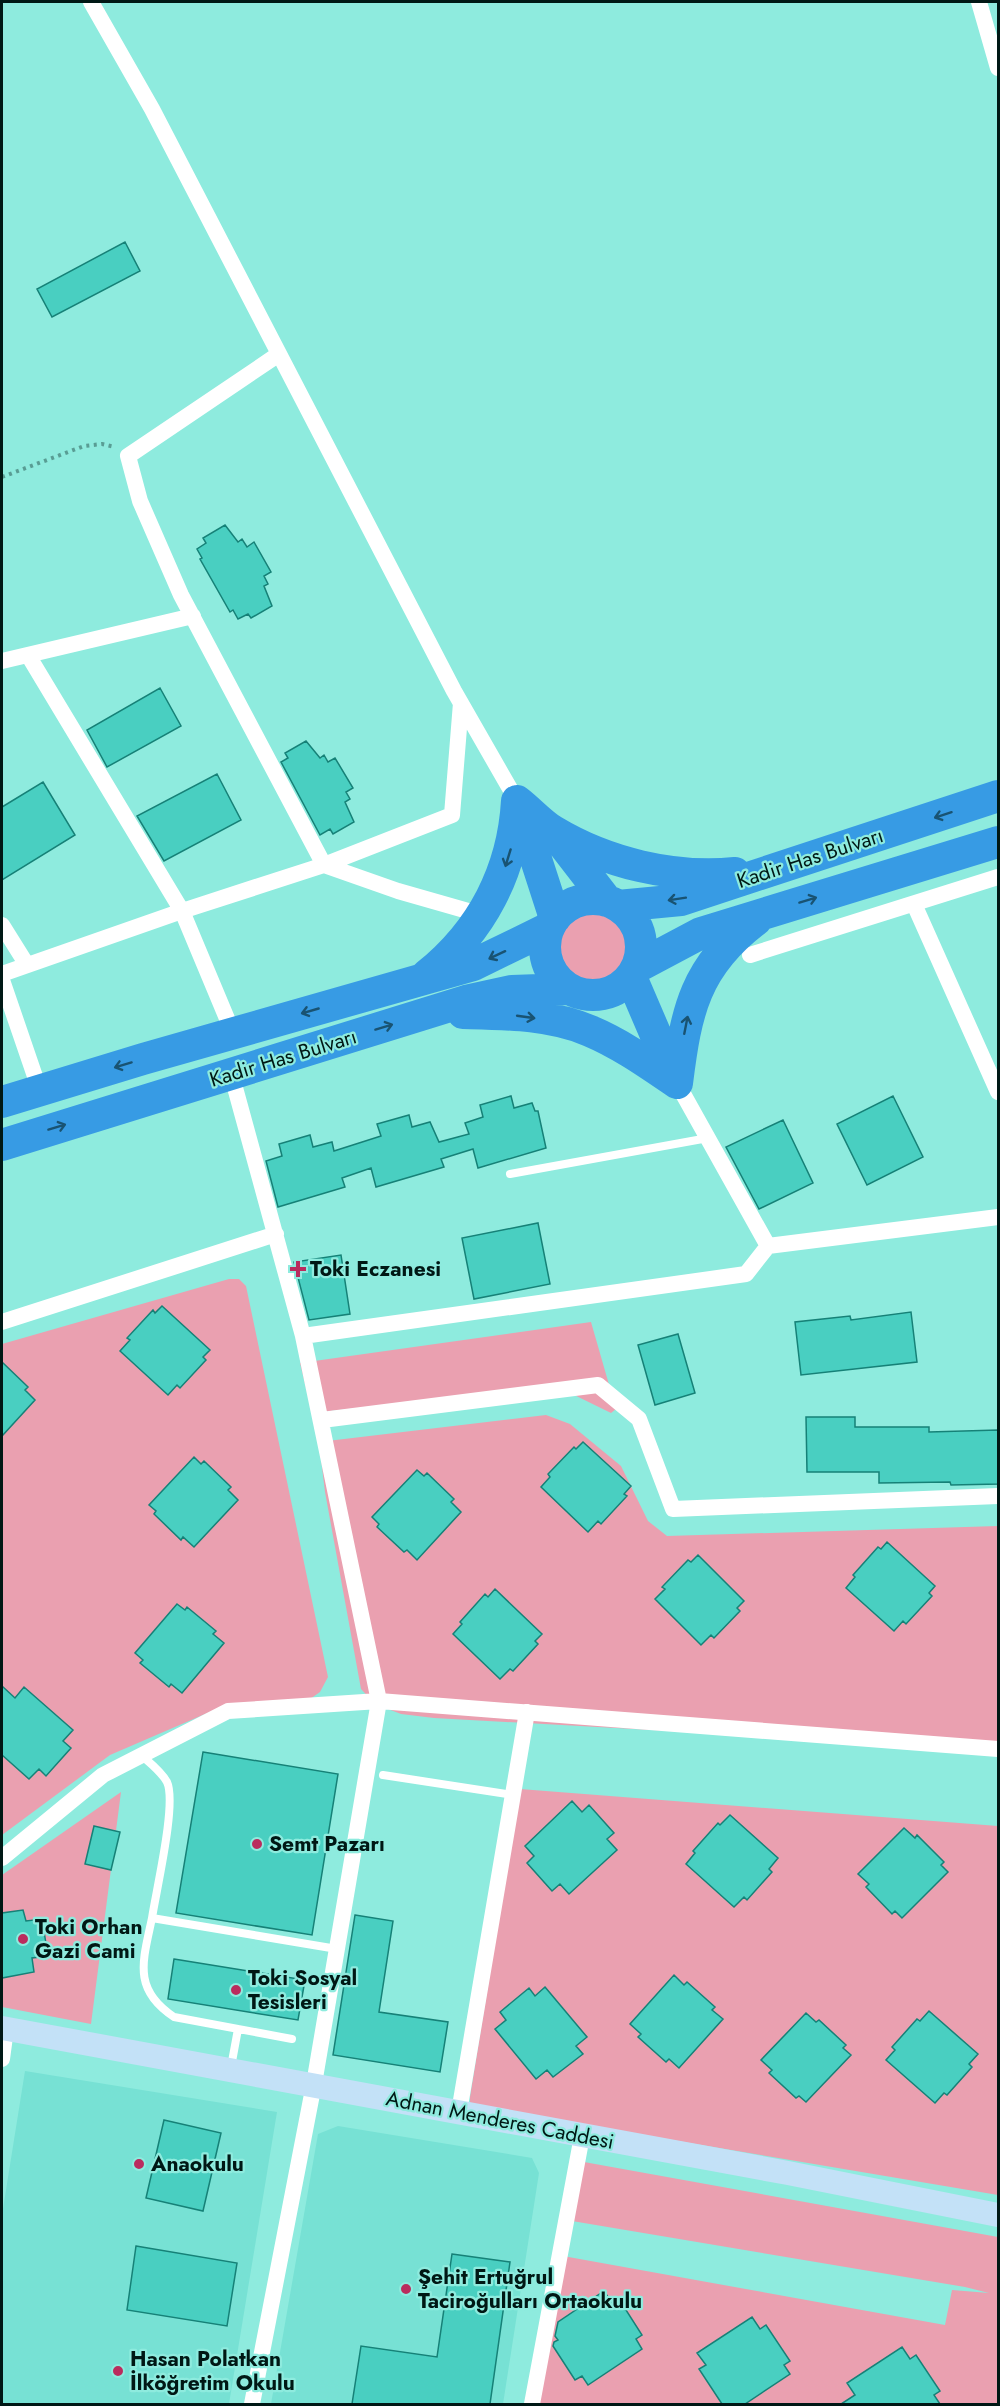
<svg xmlns="http://www.w3.org/2000/svg" width="1000" height="2406" viewBox="0 0 1000 2406" font-family="Jost,sans-serif">
<style>
.built{fill:#77e1d4}
.green{fill:#eaa0b0}
.building{fill:#49cfc1;stroke:#168177;stroke-width:1.5}
.lines{fill:none;stroke-linecap:round;stroke-linejoin:round}
.path{stroke:#599d94;stroke-width:4;stroke-dasharray:3 4.5;stroke-linecap:butt}
.lane{stroke:#fff;stroke-width:8}
.street{stroke:#fff;stroke-width:16}
.secondary{stroke:#c3e1f7;stroke-width:24}
.highway{stroke:#379be4;stroke-width:32}
.oneway{stroke:#195372}
.poi-dot{fill:#ba2c5e;stroke:#8eebde;stroke-width:2}
.labels{text-anchor:middle;stroke-width:4.5;stroke-linejoin:round;paint-order:stroke}
.street-label{font-size:21px;fill:#001815;stroke:#8eebde}
.poi-label{font-size:21px;font-weight:bold;fill:#001815;stroke:#8eebde;text-anchor:start}
</style>
<rect width="100%" height="100%" fill="#8eebde"/>
<!-- built -->
<path class="built" d="M25 2071 277 2112 229 2404H2V2215Z
M338 2126 532 2158 539 2173 503 2404H271L318 2134Z"/>
<!-- green -->
<path class="green" d="M555 948a38 38 0 1 1 76 0a38 38 0 1 1-76 0Z
M229 1279H239L246 1286 328 1677 320 1692 310 1699 226 1705 110 1755 2 1835V1344Z
M591 1322 616 1409 611 1413 562 1389 543 1388 312 1413 300 1363Z
M546 1415 570 1424 621 1466 648 1521 667 1536 998 1526V1749L434 1718 401 1714 375 1704 361 1689 325 1492 319 1442Z
M520 1789 998 1826V2195L470 2106V2097Z
M121 1792 91 2024 2 2007V1875Z
M584 2162 998 2237V2404H538L563 2256 945 2325 952 2290 989 2293 965 2287 566 2220Z"/>
<!-- building -->
<path class="building" d="M125 242 140 271 52 317 37 289Z
M225 525 238 542 242 539 247 547 254 542 271 572 264 576 268 584 264 586 272 606 251 618 248 614 238 619 233 610 230 612 200 559 202 558 197 549 206 543 203 538Z
M160 688 181 726 107 767 87 730Z
M306 741 320 758 324 755 328 762 335 758 353 788 346 792 350 799 345 802 354 822 333 834 330 829 320 835 281 762 288 758 285 753Z
M217 774 241 820 164 861 137 816Z
M43 782 75 835 2 880V807Z
M511 1096 514 1108 532 1103 535 1111H538L546 1148 478 1168 473 1149 441 1159 444 1167 376 1187 371 1168 342 1178 345 1187 278 1207 266 1161 282 1156 279 1144 310 1135 313 1147 332 1142 334 1151 381 1136 377 1124 409 1115 412 1127 430 1122 439 1142 469 1134 465 1123 483 1117 480 1105Z
M893 1096 923 1157 867 1185 837 1124Z
M783 1120 813 1183 759 1209 726 1147Z
M538 1223 550 1284 474 1299 462 1238Z
M341 1255 350 1314 309 1320 294 1262Z
M162 1306 210 1350 203 1357 206 1360 180 1388 177 1385 168 1395 120 1351 130 1340 127 1338 153 1310 155 1313Z
M911 1312 917 1362 801 1375 795 1322 850 1316 851 1320Z
M678 1334 695 1393 655 1405 638 1345Z
M2 1362 28 1387 25 1390 35 1400 2 1436Z
M806 1417H855V1427H929V1432L998 1430 999 1484 951 1485 950 1482 879 1483V1472H807Z
M583 1442 631 1486 624 1494 627 1496 601 1524 598 1521 588 1532 541 1487 550 1477 548 1474 574 1447 576 1449Z
M194 1457 201 1464 204 1461 231 1487 228 1490 238 1500 194 1547 183 1537 181 1540 154 1514 156 1511 149 1505Z
M417 1470 424 1476 427 1473 454 1499 451 1502 461 1512 417 1560 407 1550 404 1552 377 1527 379 1524 372 1517Z
M887 1542 935 1586 929 1593 932 1596 906 1624 903 1621 894 1631 846 1588 855 1577 853 1575 878 1547 881 1549Z
M698 1555 744 1601 737 1608 740 1611 714 1638 711 1635 701 1645 655 1599 665 1589 662 1587 688 1560 691 1562Z
M495 1589 542 1634 535 1641 538 1644 513 1671 510 1669 500 1679 453 1634 462 1624 460 1622 485 1594 488 1597Z
M177 1604 185 1610 187 1607 216 1631 213 1634 224 1643 182 1693 171 1684 169 1687 140 1663 143 1660 135 1653Z
M2 1686 15 1698 24 1687 73 1730 63 1741 71 1748 46 1776 39 1769 29 1779 2 1755Z
M203 1752 338 1774 312 1935 176 1913Z
M572 1801 582 1812 589 1805 614 1833 607 1839 617 1850 569 1894 560 1884 552 1891 527 1863 534 1856 525 1846Z
M730 1815 778 1858 769 1869 772 1872 747 1900 744 1897 734 1907 686 1864 695 1853 693 1851 718 1823 720 1825Z
M94 1826 120 1832 111 1870 85 1864Z
M904 1828 915 1838 917 1835 944 1862 941 1865 948 1872 902 1918 895 1911 892 1914 866 1887 869 1884 858 1874Z
M23 1910 26 1921 42 1919 48 1956 32 1958 34 1972 2 1978V1913Z
M355 1915 393 1921 379 2012 448 2022 440 2072 333 2055Z
M174 1959 305 1980 298 2020 168 1999Z
M674 1975 684 1985 687 1982 715 2007 712 2010 723 2019 679 2068 669 2059 666 2062 638 2037 641 2034 630 2024Z
M545 1987 587 2037 576 2046 583 2054 553 2077 547 2070 536 2079 495 2029 506 2020 500 2012 529 1988 535 1996Z
M929 2011 978 2054 969 2064 972 2067 947 2095 944 2093 935 2103 886 2060 895 2050 892 2047 917 2019 920 2021Z
M806 2013 816 2022 819 2020 846 2045 843 2048 851 2055 806 2102 799 2096 796 2098 769 2073 772 2070 761 2060Z
M164 2120 221 2133 203 2211 146 2198Z
M136 2246 237 2263 227 2326 127 2310Z
M452 2254 510 2262 490 2404H352L361 2346 437 2357Z
M604 2291 612 2303 619 2299 642 2335 636 2339 642 2349 588 2385 582 2376 575 2380 553 2346 554 2342 558 2340 555 2336 558 2322Z
M752 2317 760 2329 766 2325 790 2361 784 2365 790 2374 745 2404H722L699 2369 706 2365 697 2353Z
M902 2347 910 2359 916 2355 940 2391 934 2395 940 2404H841L855 2395 847 2383Z"/>
<g class="lines">
<!-- path -->
<path class="path" d="M2 477 84 446 102 444 115 447"/>
<!-- lane -->
<path class="lane" d="M510 1174 708 1138
M141 1755C150 1763 161 1771 167 1782 177 1803 156 1891 152 1918L337 1949
M383 1775 513 1795
M152 1918C143 1961 132 1989 174 2017L292 2039
M231 2067 238 2029"/>
<!-- street -->
<path class="street" d="M91 2 152 109 454 691 517 801
M979 2 998 68
M279 354 128 456 140 501 181 595 324 865 452 815 461 703
M28 655 182 911 233 1033
M2 661 193 616
M914 904 998 1092
M2 925 27 965
M750 955 998 877
M2 974 182 911 324 865 398 891 482 915
M2 980 40 1091
M231 1073 303 1336 379 1701 314 2084 252 2404
M677 1083 768 1246 998 1217
M2 1322 276 1234
M303 1336 746 1274 768 1246
M322 1420 598 1385 639 1419 673 1509 998 1496
M2 1858 103 1775 228 1711 379 1701 998 1749
M2 2059 6 2029
M459 2112 527 1712
M532 2404 582 2136"/>
<!-- secondary -->
<path class="secondary" d="M2 2028 788 2173 998 2215"/>
<!-- highway -->
<path class="highway" d="M517 801C529 810 540 823 553 831 606 863 673 879 735 873
M520 810 555 918
M556 835 607 901
M545 947a48 48 0 1 1 96 0a48 48 0 1 1-96 0Z
M618 906 681 900 998 796
M637 967 701 933 998 842
M427 975C482 931 513 871 517 801
M631 977 676 1082
M463 1013C504 1014 551 1014 590 1031 621 1044 649 1064 677 1083
M677 1083C686 1011 695 966 756 920
M2 1102 143 1059 473 965 549 928
M2 1145 466 1001 512 991 568 989"/>
</g>
<!-- one-way arrows -->
<defs><path id="oneway-shaft" d="M-6 0H5M1.5-3L5.5 0L1.5 3" fill="none" stroke-width="1.6" stroke-linecap="round" stroke-linejoin="round" transform="scale(1.5)"/></defs>
<g class="oneway">
<use href="#oneway-shaft" transform="translate(943 815) rotate(162)"/>
<use href="#oneway-shaft" transform="translate(508 858) rotate(107)"/>
<use href="#oneway-shaft" transform="translate(677 899) rotate(171)"/>
<use href="#oneway-shaft" transform="translate(808 900) rotate(-17)"/>
<use href="#oneway-shaft" transform="translate(497 955) rotate(155)"/>
<use href="#oneway-shaft" transform="translate(310 1011) rotate(164)"/>
<use href="#oneway-shaft" transform="translate(526 1017) rotate(8)"/>
<use href="#oneway-shaft" transform="translate(686 1025) rotate(-79)"/>
<use href="#oneway-shaft" transform="translate(384 1027) rotate(-17)"/>
<use href="#oneway-shaft" transform="translate(123 1065) rotate(163)"/>
<use href="#oneway-shaft" transform="translate(57 1127) rotate(-17)"/>
</g>
<!-- markers -->
<g class="poi-dot">
<path d="M295 1260h6v6h6v6h-6v6h-6v-6h-6v-6h6z"/>
<circle cx="257" cy="1844" r="6"/>
<circle cx="23" cy="1939" r="6"/>
<circle cx="236" cy="1990" r="6"/>
<circle cx="139" cy="2164" r="6"/>
<circle cx="406" cy="2289" r="6"/>
<circle cx="118" cy="2371" r="6"/>
</g>
<g class="labels">
<!-- street labels -->
<g class="street-label">
<text transform="translate(810 858) rotate(-18)" y="7">Kadir Has Bulvarı</text>
<text transform="translate(283 1058) rotate(-17)" y="7">Kadir Has Bulvarı</text>
<text transform="translate(500 2120) rotate(11)" y="7">Adnan Menderes Caddesi</text>
</g>
<!-- poi labels -->
<g class="poi-label">
<text x="310" y="1276">Toki Eczanesi</text>
<text x="269" y="1851">Semt Pazarı</text>
<text x="35" y="1934">Toki Orhan<tspan x="35" dy="24">Gazi Cami</tspan></text>
<text x="248" y="1985">Toki Sosyal<tspan x="248" dy="24">Tesisleri</tspan></text>
<text x="151" y="2171">Anaokulu</text>
<text x="418" y="2284">Şehit Ertuğrul<tspan x="418" dy="24">Taciroğulları Ortaokulu</tspan></text>
<text x="130" y="2366">Hasan Polatkan<tspan x="130" dy="24">İlköğretim Okulu</tspan></text>
</g>
</g>
<!-- border -->
<rect width="1000" height="2406" fill="none" stroke="#001815" stroke-width="6"/>
</svg>
